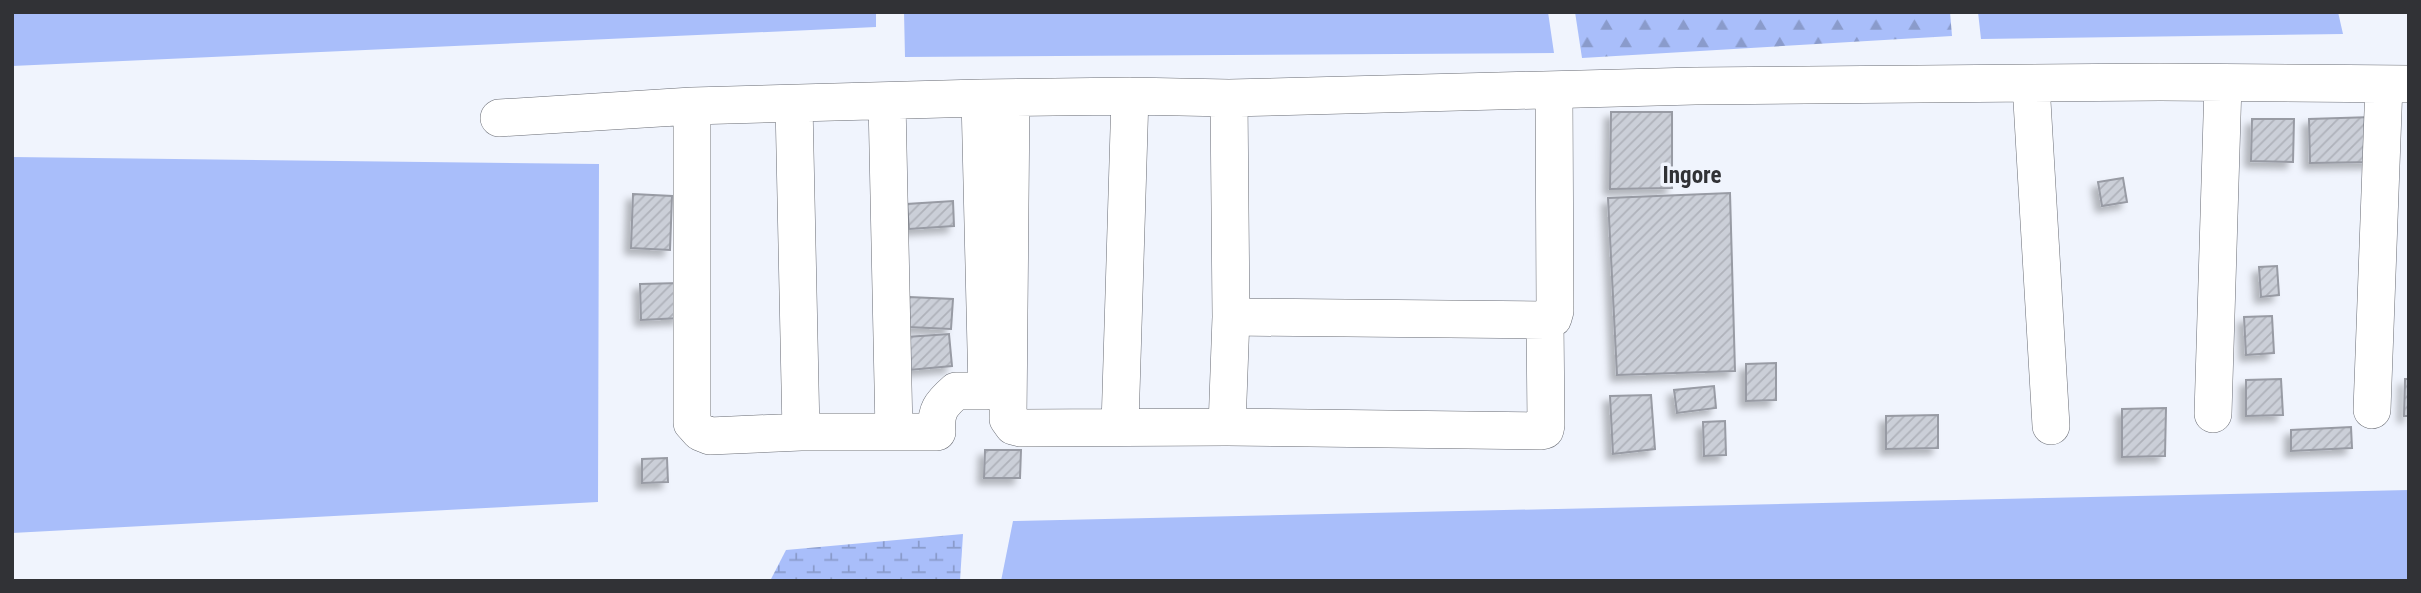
<svg xmlns="http://www.w3.org/2000/svg" width="2421" height="593" viewBox="0 0 2421 593" font-family="'Roboto Condensed',sans-serif">
<style>
.green{fill:#a9befa}
.forest{fill:url(#forest-firs)}
.wetland{fill:url(#wetland-marsh)}
.building{fill:url(#building-hatch);stroke:#989ba4;stroke-width:2;filter:url(#shadow)}
.lines{fill:none;stroke-linecap:round;stroke-linejoin:round}
.minor-casing{stroke:#696c74;stroke-width:38}
.minor{stroke:#fff;stroke-width:37}
.labels{text-anchor:middle;stroke-width:7;stroke-linejoin:round;paint-order:stroke}
.quarter-label{font-size:23px;font-weight:bold;fill:#313236;stroke:#f0f4fd}
</style>
<defs>
<pattern id="forest-firs" width="22" height="20" patternUnits="userSpaceOnUse" patternTransform="scale(1.75)"><rect width="22" height="20" fill="#a9befa"/><path d="M5 1l3.5 6h-7zM16 11l3.5 6h-7z" fill="#8a9bcb"/></pattern>
<pattern id="wetland-marsh" width="20" height="14" patternUnits="userSpaceOnUse" patternTransform="scale(1.75)"><rect width="20" height="14" fill="#a9befa"/><path d="M1 5h8M5 5V1M11 12h8M15 12V8" fill="none" stroke="#8a9bcb"/></pattern>
<pattern id="building-hatch" width="6" height="6" patternUnits="userSpaceOnUse" patternTransform="scale(1.75)"><rect width="6" height="6" fill="#cbcfd8"/><path d="M-1 1l2-2M0 6l6-6M5 7l2-2" fill="none" stroke="#afb2ba"/></pattern>
<filter id="shadow"><feDropShadow dx="-6" dy="6" stdDeviation="3.5" flood-color="#0004"/></filter>
</defs>
<rect width="100%" height="100%" fill="#f0f4fd"/>
<!-- green -->
<path class="green" d="M12 12H876V27L12 66Z
M904 12H1548L1554 53 905 57Z
M1978 12H2338L2343 34 1981 39Z
M12 157 599 164 598 502 12 533Z
M2409 490V581H1001L1013 521Z"/>
<!-- forest -->
<path class="forest" d="M1575 12H1950L1952 36 1582 58Z"/>
<!-- wetland -->
<path class="wetland" d="M963 534 960 581H770L786 550Z"/>
<!-- building -->
<path class="building" d="M1611 112H1672V188L1610 189Z
M2372 117 2373 162 2310 163 2309 119Z
M2252 119H2294L2293 162 2251 161Z
M2123 178 2127 202 2102 206 2098 182Z
M1730 193 1735 371 1617 375 1608 198Z
M633 194 672 196 670 250 631 248Z
M953 201 954 226 909 229 907 204Z
M2277 266 2279 295 2261 297 2259 267Z
M680 283 681 318 641 320 640 284Z
M909 297 953 299 951 329 908 327Z
M2272 316 2274 353 2246 355 2244 317Z
M949 334 952 366 909 370 906 337Z
M1776 363V400L1746 401V364Z
M2281 379 2283 415 2246 416V380Z
M2405 379H2409V416H2404Z
M1714 386 1716 408 1677 413 1674 390Z
M1651 395 1655 449 1613 454 1610 396Z
M2166 408 2165 456 2122 457V409Z
M1938 415V448L1886 449V416Z
M1725 421 1726 455 1704 456 1703 422Z
M2351 427 2352 448 2291 451V430Z
M985 450H1021L1020 478H984Z
M667 458 668 482 642 483V459Z"/>
<g class="lines">
<defs>
<path id="minor" d="M2031 84 2051 426
M1011 98 1008 419 1013 426 1021 428 1227 427 1540 431 1545 430 1546 425 1545 320
M1229 98 1231 317
M887 101 894 432
M794 104 801 432
M692 106V423L700 432 710 436 801 432H937C935 411 941 404 956 391H987L980 98
M499 118 692 106 980 98 1130 96 1229 98 1695 86 2160 82 2409 84
M2372 410 2384 84
M2213 414 2223 84
M1120 426 1130 96
M1227 427 1231 317 1545 320 1553 318 1555 311 1554 90"/>
</defs>
<!-- minor casing -->
<use href="#minor" class="minor-casing"/>
<!-- minor -->
<use href="#minor" class="minor"/>
</g>
<g class="labels">
<!-- quarter labels -->
<g class="quarter-label">
<text x="1692" y="183">Ingore</text>
</g>
</g>
<!-- border -->
<rect width="2421" height="593" fill="none" stroke="#313236" stroke-width="28"/>
</svg>
